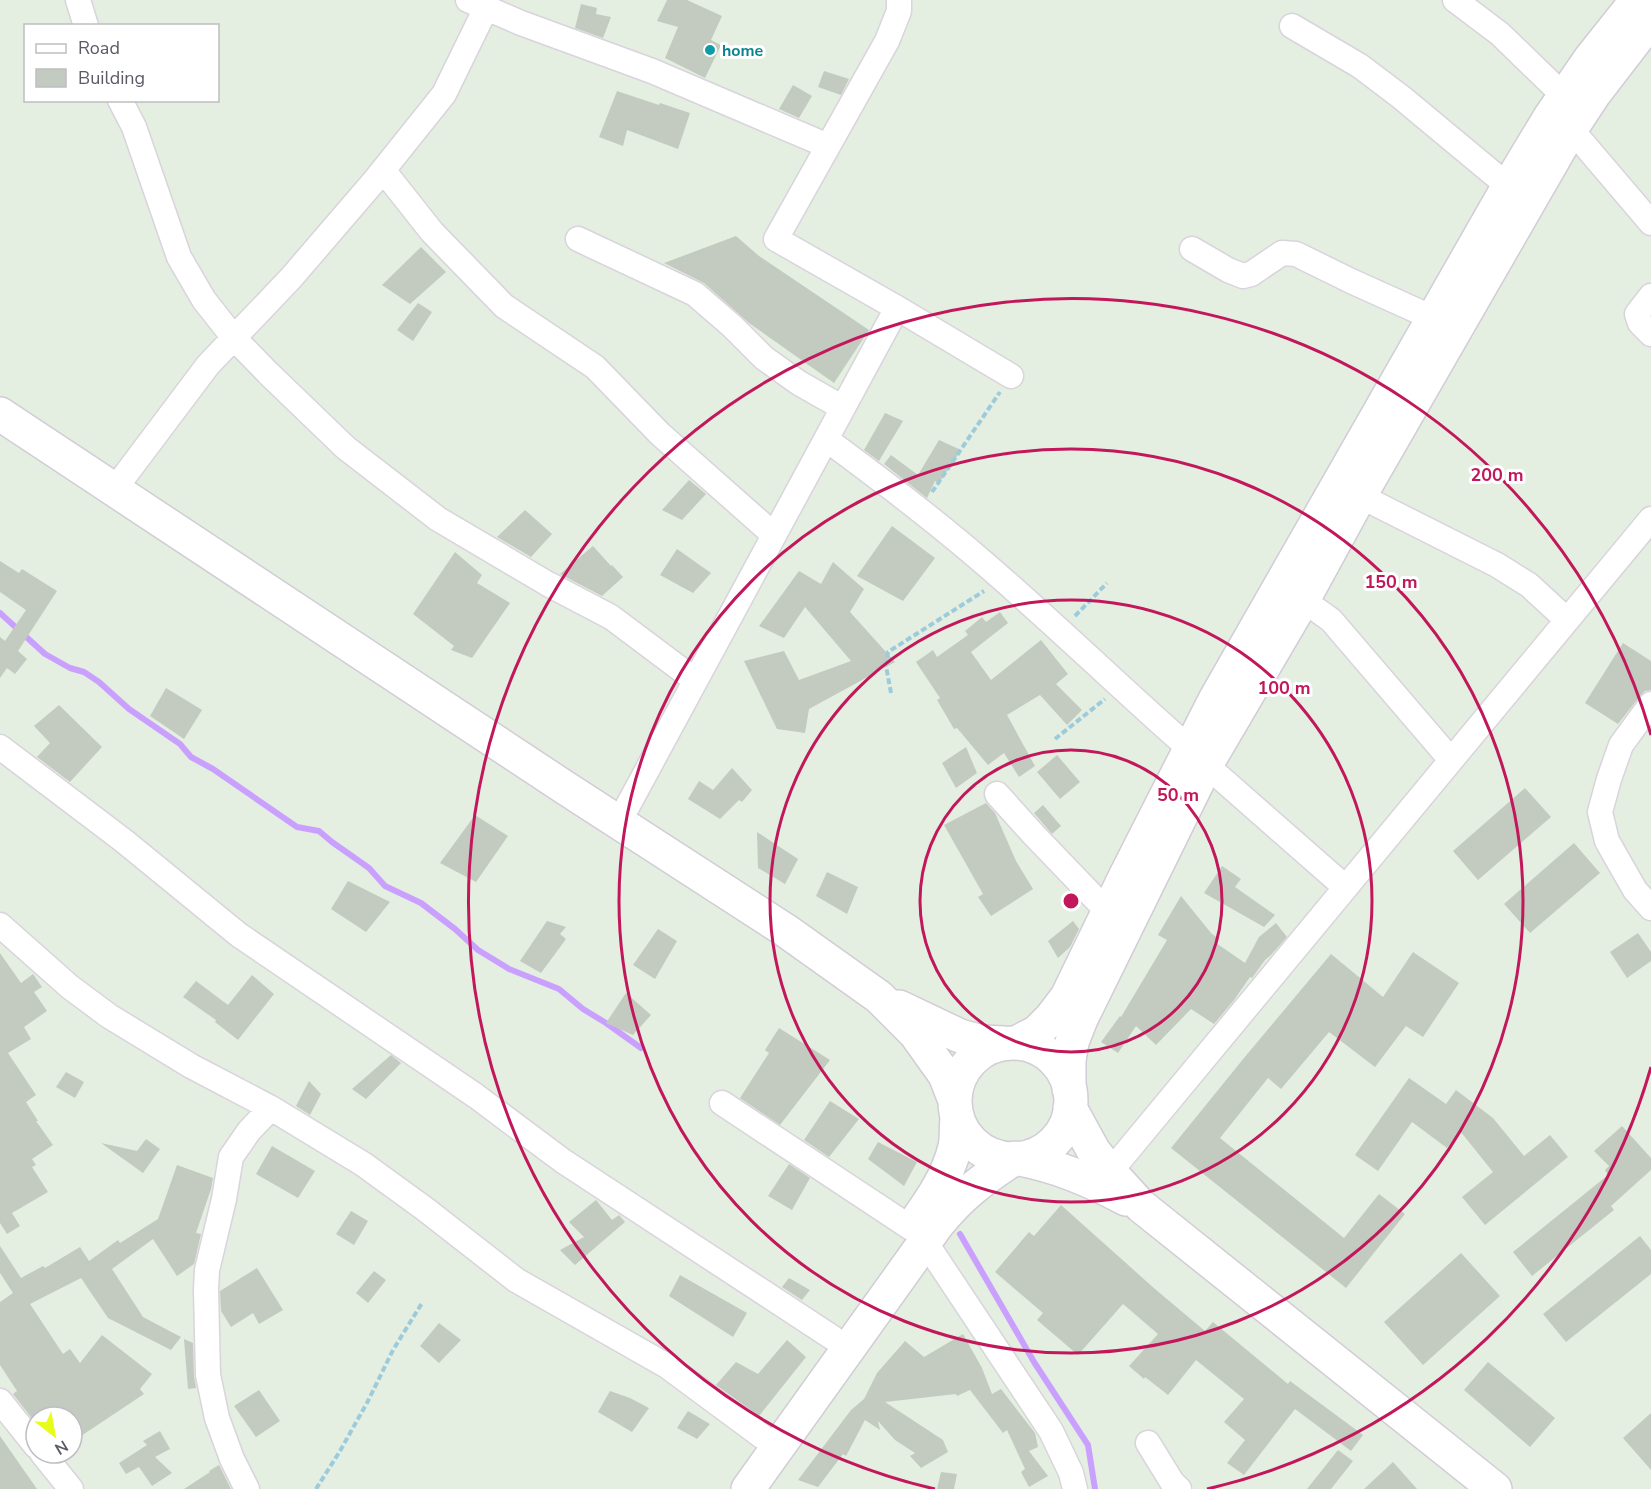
<svg xmlns="http://www.w3.org/2000/svg" width="1651" height="1489" viewBox="0 0 1651 1489" font-family="'Nunito Sans',sans-serif">
<style>
.lines{fill:none;stroke-linecap:round;stroke-linejoin:round}
.stream{stroke:#caa0ff;stroke-width:6}
.building{fill:#c3cbc0}
.minor-casing{stroke:#d9d4dc;stroke-width:27}
.secondary-casing{stroke:#d2ccd6;stroke-width:36}
.path{stroke:#9ccbdc;stroke-width:4;stroke-dasharray:6 3;stroke-linecap:butt}
.minor{stroke:#fff;stroke-width:24}
.secondary{stroke:#fff;stroke-width:33}
.ring{fill:none;stroke:#c2185b;stroke-width:3}
.culture-dot{fill:#0f9aa8;stroke:#fff;stroke-width:2}
.labels{text-anchor:middle;stroke-width:6;stroke-linejoin:round;paint-order:stroke}
.culture-label{font-size:16px;font-weight:bold;fill:#0d838f;stroke:#fff;text-anchor:start}
.centre{fill:#c2185b;stroke:#fff;stroke-width:3}
.ring-label{font-size:18px;text-anchor:middle;font-weight:bold;fill:#c2185b;stroke:#fff;stroke-width:6;stroke-linejoin:round;paint-order:stroke}
</style>
<rect width="100%" height="100%" fill="#e4eee1"/>
<g class="lines">
<!-- stream -->
<path class="stream" d="M0 613 45 654 70 668 84 672 99 682 129 709 180 744 191 757 213 769 297 827 319 831 332 842 369 868 385 886 421 903 455 929 478 950 509 969 559 989 583 1009 606 1023 641 1048
M960 1234 1034 1362 1088 1445 1095 1489"/>
</g>
<!-- building -->
<path class="building" d="M667 0H687L722 16 711 40 721 45 705 78 665 58 678 27 657 21Z
M581 4 597 8 596 14 611 17 603 38 575 28Z
M824 71 849 79 841 95 818 87Z
M793 85 812 96 799 118 779 109Z
M617 91 659 105 660 103 690 113 678 149 627 130 623 146 599 137Z
M736 236 759 256 869 330 834 383 749 323 704 283 664 263Z
M421 247 446 272 410 304 382 285Z
M418 303 432 312 413 341 397 330Z
M885 413 903 421 879 461 864 450Z
M939 440 961 450 939 483 935 481 927 498 884 464 891 455 918 475Z
M689 480 706 494 682 520 662 510Z
M525 510 552 534 531 557 497 537Z
M892 526 935 558 903 601 857 576Z
M593 546 611 566 612 565 623 577 602 596 560 574Z
M677 549 711 573 693 593 660 575Z
M455 552 482 575 477 583 510 603 472 658 451 650 454 646 413 614Z
M0 561 19 573 22 569 57 591 18 651 27 659 15 674 7 668 0 678V637L5 641 26 610 0 592Z
M833 562 864 589 850 612 895 662 809 709 805 733 777 729 744 661 784 651 799 680 851 661 805 607 784 638 759 626 799 571 821 584Z
M1000 612 1008 623 971 652 991 680 1041 640 1068 674 1056 684 1082 710 1067 725 1040 695 1007 715 1035 766 1019 777 1004 753 988 765 957 728 954 729 937 700 940 698 916 662 933 650 937 657 968 635 965 631 982 617 986 622Z
M1623 643 1651 661V690L1645 691 1640 696 1618 724 1585 703Z
M166 688 202 710 184 739 150 716Z
M59 705 102 747 70 782 37 757 50 743 34 726Z
M966 747 977 773 956 788 942 763Z
M1057 755 1080 782 1060 799 1037 772Z
M732 768 752 790 742 802 739 800 720 819 688 799 699 781 713 790Z
M1525 788 1551 817 1478 880 1453 851Z
M986 803 995 813 1016 861 1033 889 991 916 978 897 983 894 944 825Z
M1043 805 1061 826 1052 834 1034 813Z
M475 815 508 836 476 882 440 863Z
M757 832 798 859 785 884 758 868Z
M1574 843 1600 873 1530 933 1504 904Z
M1222 866 1241 879 1235 887 1275 915 1264 927 1204 893Z
M827 872 858 887 847 914 816 896Z
M348 881 390 902 366 932 331 909Z
M1181 896 1211 933 1219 939 1216 943 1245 963 1259 937 1276 923 1287 937 1271 955 1265 960 1252 978 1250 977 1234 1000 1214 1024 1191 1009 1156 1045 1136 1026 1118 1053 1101 1042 1120 1016 1121 1017 1167 940 1158 935Z
M547 921 566 927 560 934 566 939 541 973 520 961Z
M1073 921 1079 929 1070 947 1058 958 1048 941Z
M658 929 677 941 655 979 633 965Z
M1638 933 1651 952V961L1627 978 1610 952Z
M1413 952 1459 983 1423 1037 1406 1026 1375 1067 1329 1032 1281 1089 1268 1078 1220 1138 1344 1238 1379 1194 1405 1214 1346 1288 1171 1148 1244 1058 1331 954 1383 997Z
M0 953 21 983 33 974 42 987 34 992 47 1011 24 1027 31 1039 8 1053 36 1095 26 1102 38 1121H36L53 1145 32 1159 36 1165 32 1167 48 1192 12 1213 20 1226 7 1234 0 1223Z
M252 975 274 994 238 1040 215 1022 216 1020 183 997 196 981 228 1005Z
M626 993 651 1015 633 1035 606 1023Z
M779 1028 830 1060 780 1125 740 1098 769 1053 765 1050Z
M391 1055 401 1063 366 1099 352 1089Z
M66 1072 84 1082 75 1098 56 1087Z
M1409 1078 1446 1104 1456 1090 1493 1118 1524 1156 1550 1135 1568 1157 1485 1225 1462 1197 1493 1172 1460 1131 1447 1148 1412 1122 1378 1171 1355 1155Z
M309 1081 321 1094 310 1115 296 1106Z
M830 1101 859 1119 829 1157 804 1140Z
M1622 1126 1651 1158V1170L1611 1206 1614 1210 1532 1276 1513 1252 1608 1175 1605 1170 1609 1166 1594 1151Z
M146 1139 160 1149 143 1173 101 1143 137 1151Z
M878 1142 917 1162 904 1186 868 1159Z
M272 1146 315 1171 298 1198 256 1174Z
M789 1164 810 1178 792 1210 768 1196Z
M177 1165 213 1178 211 1189 196 1233 201 1234 194 1264 177 1276 153 1239 112 1269 143 1317 181 1337 171 1350 108 1318 81 1278 30 1304 63 1354 70 1349 80 1363 102 1335 152 1374 140 1389 144 1394 72 1442V1417H31L13 1394 17 1391 0 1365V1302L13 1293 0 1273V1246L21 1278 43 1266 45 1268 80 1247 89 1261 118 1240 120 1243 158 1219Z
M596 1200 612 1220 619 1215 625 1222 575 1265 560 1250 584 1237 569 1222Z
M1061 1205 1155 1289 1205 1331 1213 1322 1288 1384 1290 1381 1363 1435 1351 1451 1295 1409 1244 1475 1227 1463 1245 1440 1224 1422 1244 1399 1196 1360 1168 1395 1145 1377 1144 1379 1129 1366 1158 1334 1123 1304 1078 1355 1037 1320 1043 1313 995 1272 1029 1232 1034 1236Z
M351 1211 368 1221 354 1245 336 1234Z
M1640 1236 1651 1250V1274L1566 1342 1543 1314Z
M1461 1253 1500 1296 1423 1365 1384 1322Z
M257 1268 283 1310 259 1324 253 1313 231 1327 221 1311 220 1291Z
M374 1271 386 1280 368 1303 356 1293Z
M680 1275 747 1313 733 1337 669 1296Z
M789 1278 810 1290 802 1300 782 1287Z
M439 1323 461 1340 439 1363 420 1346Z
M963 1334 982 1368 992 1394 1001 1389 1035 1433 1038 1447 1029 1451 1048 1476 1029 1487 1021 1472 1025 1469 1007 1430 1003 1433 970 1390 957 1396 956 1394 885 1402 943 1440 948 1452 921 1468 910 1456 915 1453 895 1440 878 1421 880 1430 865 1420 846 1456 843 1454 818 1487 798 1480 851 1410 864 1399 877 1373 905 1341 924 1357Z
M184 1339 193 1343 194 1376 196 1388 188 1389Z
M787 1340 806 1357 759 1416 716 1385 736 1362 758 1374Z
M1488 1362 1555 1418 1530 1447 1464 1390Z
M259 1390 280 1421 256 1437 234 1406Z
M610 1391 630 1398 649 1408 632 1432 598 1412Z
M688 1411 710 1424 697 1439 677 1428Z
M1651 1413V1470L1623 1438Z
M160 1431 170 1449 155 1457 172 1473 152 1486 139 1467 126 1474 119 1463 147 1445 143 1441Z
M0 1436 37 1489H0Z
M1338 1450 1353 1461 1331 1489H1307Z
M1393 1462 1417 1489H1364Z
M219 1465 231 1489H184L210 1472 209 1471Z
M941 1472 957 1474 954 1489H937Z"/>
<g class="lines">
<defs>
<path id="minor" d="M78 0 86 26
M468 0 521 23 652 71 828 146
M899 0V11L887 41 776 239 897 308 1011 376
M1455 0 1500 34 1564 96
M1292 26 1360 66 1401 97 1508 186
M120 100 134 127 179 257 204 300 234 338 268 373 346 448 438 519 548 584 611 617 695 680
M1571 129 1651 223
M383 170 432 232 504 306 595 367 660 434 774 535
M578 239 695 294 732 326 764 358 799 383 843 408
M1192 249 1228 270 1243 276 1251 274 1282 253 1296 254 1351 281 1433 318
M1651 296 1637 314 1640 323 1651 334
M826 439C877 477 928 515 977 557 1050 619 1118 686 1190 749
M114 490 208 365 291 278 376 179 444 94 486 8
M1362 492 1372 502 1497 565 1529 585 1567 620
M1303 600 1331 620 1451 760
M1651 704 1621 745 1609 779 1600 812 1607 841 1635 890 1651 908
M0 747 124 841 239 935 476 1096 563 1161 833 1338
M1206 765 1345 887
M997 794 1034 835 1108 912
M619 822 897 308
M0 925 70 987 109 1016 191 1066 271 1108 363 1164 425 1209 516 1280 667 1366 763 1437
M722 1103 911 1228
M1110 1172 1651 519
M926 1243 1051 1431 1071 1473 1075 1489
M0 1401 36 1446
M1148 1443 1172 1482 1179 1489
M42 1453 71 1489
M247 1489 232 1459 217 1418 208 1375 206 1290 207 1270 224 1199 231 1157 249 1131 271 1108"/>
<path id="secondary" d="M0 414 564 787 785 930 879 997 915 1033 945 1075 954 1098
M899 1007 960 1036 982 1042 1004 1043
M1016 1043 1037 1032 1051 1018 1067 997 1126 875 1215 700 1515 175 1550 117 1590 59 1637 0
M955 1101a58 58 0 1 1 116 0a58 58 0 1 1-116 0Z
M1069 1089V1060L1072 1042 1081 1019 1206 765 1303 600 1362 492 1571 129 1594 94 1651 20
M1070 1108 1093 1150 1110 1172 1141 1206 1495 1489
M915 1223C932 1199 948 1176 955 1147 957 1138 956 1127 957 1118
M748 1489 937 1225C961 1195 983 1179 1015 1158 1057 1166 1088 1179 1126 1199"/>
</defs>
<!-- minor casing -->
<use href="#minor" class="minor-casing"/>
<!-- secondary casing -->
<use href="#secondary" class="secondary-casing"/>
<!-- path -->
<path class="path" d="M932 492 1000 392
M1075 616 1107 583
M891 693 886 666 888 652 984 591
M1055 739 1105 699
M316 1489 340 1451 368 1401 393 1350 422 1303"/>
<!-- minor -->
<use href="#minor" class="minor"/>
<!-- secondary -->
<use href="#secondary" class="secondary"/>
</g>
<!-- distance rings -->
<g class="ring">
<circle cx="1071" cy="901" r="151"/>
<circle cx="1071" cy="901" r="301"/>
<circle cx="1071" cy="901" r="452"/>
<path d="M1651 1067A603 603 0 0 1 1207 1489M935 1489A603 603 0 1 1 1651 735"/>
</g>
<!-- markers -->
<circle class="culture-dot" cx="710" cy="50" r="6"/>
<g class="labels">
<!-- culture labels -->
<g class="culture-label">
<text x="722" y="56">home</text>
</g>
</g>
<circle cx="1071" cy="901" r="9" class="centre"/>
<g class="ring-label">
<text x="1497" y="481">200 m</text>
<text x="1391" y="588">150 m</text>
<text x="1284" y="694">100 m</text>
<text x="1178" y="801">50 m</text>
</g>
<!-- legend -->
<rect x="24" y="24" width="195" height="78" fill="#ffffff" stroke="#bfbdc1" stroke-width="1.5"/>
<rect x="36" y="44" width="30" height="9" fill="#ffffff" stroke="#bfbdc1" stroke-width="1.5"/>
<text x="78" y="54" font-size="18" fill="#5f5964">Road</text>
<rect x="36" y="69" width="30" height="18" fill="#c3cbc0" stroke="#bfbdc1" stroke-width="1.5"/>
<text x="78" y="84" font-size="18" fill="#5f5964">Building</text>
<!-- north arrow -->
<g transform="translate(54 1435) rotate(149)"><circle r="28" fill="#ffffff" stroke="#bfbdc1" stroke-width="1.5"/>
<path d="M0-4.5L10 22L0 15L-10 22Z" fill="#e8fc19"/>
<text y="-9" font-size="16" font-weight="bold" text-anchor="middle" fill="#5f5964">N</text>
</g>
</svg>
